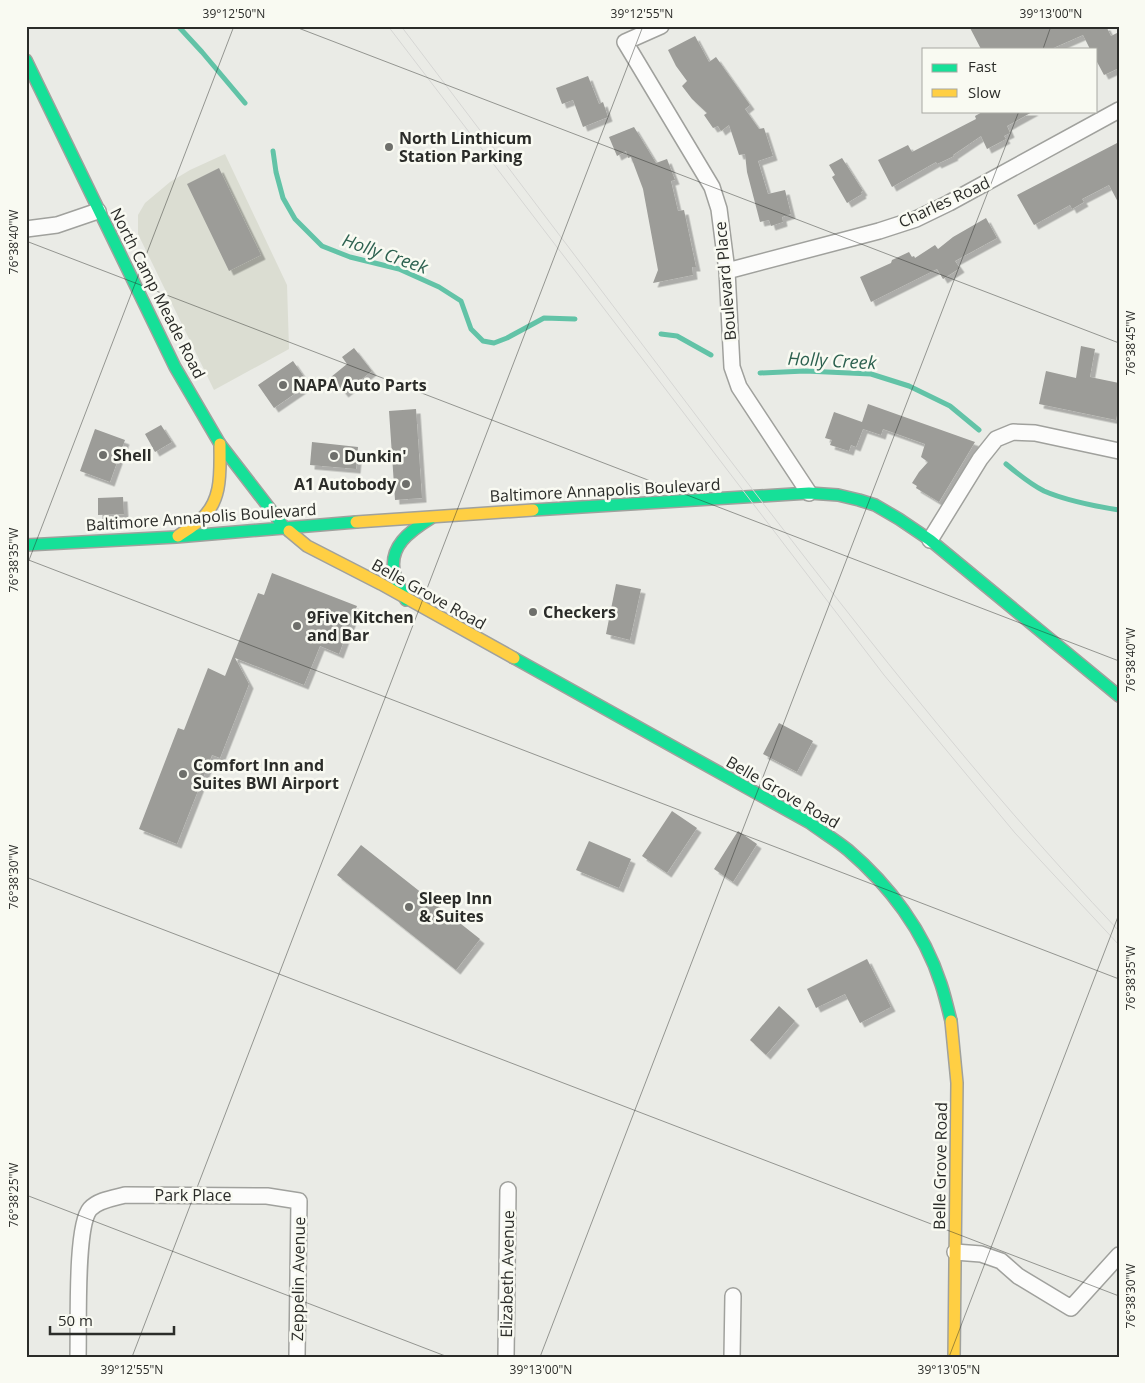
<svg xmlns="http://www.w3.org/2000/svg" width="1145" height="1383" viewBox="0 0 1145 1383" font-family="'Open Sans',sans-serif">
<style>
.built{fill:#dbddd2}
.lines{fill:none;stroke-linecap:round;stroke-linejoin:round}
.stream{stroke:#62c3a7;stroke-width:5}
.building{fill:#9c9c98;filter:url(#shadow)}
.street-casing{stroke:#a0a19d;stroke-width:18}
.fast-casing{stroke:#a0a19d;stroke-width:14}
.slow-casing{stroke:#a0a19d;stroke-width:14}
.street{stroke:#fcfcfb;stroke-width:15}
.fast{stroke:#16e098;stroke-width:11}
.slow{stroke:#ffcf43;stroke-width:11}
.tram{stroke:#d6d6d4;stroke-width:1}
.ticks{fill:none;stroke:#2b2c29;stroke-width:1;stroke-opacity:0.45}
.poi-dot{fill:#6e6f6b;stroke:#f9faf2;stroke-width:2}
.labels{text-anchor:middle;stroke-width:5;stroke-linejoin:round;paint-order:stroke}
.poi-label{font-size:16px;font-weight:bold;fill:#2b2c29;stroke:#f9faf2;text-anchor:start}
.street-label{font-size:16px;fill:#2b2c29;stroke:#f9faf2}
.water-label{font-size:18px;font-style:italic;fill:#2d6150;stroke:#f9faf2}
.neatline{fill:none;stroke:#2b2c29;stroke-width:2}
.ticks-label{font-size:12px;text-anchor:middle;fill:#2b2c29}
</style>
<defs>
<filter id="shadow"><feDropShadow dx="4.5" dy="4.5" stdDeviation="0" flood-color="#0004"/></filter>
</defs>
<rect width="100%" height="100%" fill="#eaebe6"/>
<!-- built -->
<path class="built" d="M225 154 287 285 289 349 214 390 138 234V215L145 203 170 182 190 170Z"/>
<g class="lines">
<!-- stream -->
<path class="stream" d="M178 26 202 52 245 103
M273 151 276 172 283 198 295 219 322 246 350 257 399 269 439 287 461 301 471 329 483 341 494 343 507 338 544 318 575 319
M661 334 677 336 711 355
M760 373 805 371 871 374 909 386 950 406 979 430
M1006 464C1018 474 1030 484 1044 491 1067 501 1094 506 1119 510"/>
</g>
<!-- building -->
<path class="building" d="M969 26H1106L1111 36 1119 32V68L1104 75 1096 60V49H1090L1083 35 1051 49H981Z
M695 36 709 62 716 57 750 105 745 109 759 129 764 128 773 156 758 161 768 194 785 190 791 214 782 217 783 222 771 226 769 220 760 222 747 172 745 154 739 155 729 125 721 131 718 126 713 128 704 115 707 113 692 99 682 86 687 81 676 66 668 50Z
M588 76 599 104 603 102 608 117 583 127 573 100 562 104 556 88Z
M984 111H1034L1007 126 1010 133 1004 136 1006 139 987 149 981 136 953 155 954 156 937 164 936 162 892 187 878 160 908 145 912 152 976 119 975 116Z
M634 127 656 163 667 159 675 180 671 181 678 211 684 210 696 267H692L693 275 653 283 658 270 643 189 631 157 628 158 626 151 617 156 609 137Z
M1119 142V204L1109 185 1082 199 1084 202 1072 209 1070 205 1034 225 1017 195Z
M842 158 863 191 861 192 862 194 847 203 832 177 835 175 829 165Z
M219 168 261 255 229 271 187 184Z
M986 218 997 238 955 261 960 268 943 279 937 269 871 302 860 277 891 263 892 260 909 252 912 257 914 256 915 258 935 245 938 249 953 237Z
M1081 346 1095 349 1090 377 1119 383V405L1116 420 1039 404 1046 371 1076 378Z
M354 348 372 371 344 393 331 377 347 364 342 357Z
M293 361 309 384 274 408 258 385Z
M868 404 975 442 939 502 916 488 917 486 912 483 919 472 928 462 921 457 925 444 883 429 881 435 863 429 856 447 851 445 849 451 830 445 832 440 825 438 834 412 862 422Z
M416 409 422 498 395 500 389 411Z
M161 425 172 442 155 452 145 434Z
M95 429 125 440 110 482 80 471Z
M312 442 358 447 356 469 310 465Z
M123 497 124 514 98 515V498Z
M272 573 357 606 339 654 320 646 304 685 235 658 249 684 220 758 212 755 177 844 139 829 178 728 184 730 208 668 225 676 258 593 264 595Z
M616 584 641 589 630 640 606 634Z
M779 723 813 741 797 772 763 754Z
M672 811 697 828 667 873 642 856Z
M738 831 757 844 733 882 714 869Z
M589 841 631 859 619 888 576 870Z
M361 845 480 939 456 970 337 875Z
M867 959 891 1007 860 1023 845 994 816 1008 807 989Z
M779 1006 795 1021 766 1055 750 1040Z"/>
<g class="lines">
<defs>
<path id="street" d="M661 26 625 42 712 187 719 209 727 271 732 367 739 387 809 493
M26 229 57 225 98 211
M727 271 879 231 916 219 949 203 1119 110
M930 540 980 459 996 439 1013 432 1035 433 1119 451
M955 1252 981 1254 1001 1261 1018 1276 1071 1308 1119 1255
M78 1357C79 1330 75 1226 90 1209 98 1200 114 1198 125 1195L267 1196 299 1201 297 1357
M506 1357 508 1190
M732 1357 733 1296"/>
<path id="fast" d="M26 60 175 367 220 444 284 527 289 531
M533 510 809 493 838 495 859 500 875 505 899 519 930 540 1119 696
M26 545 176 537 356 522
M406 600C402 592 398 584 395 575 387 547 410 531 431 518
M514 658 810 823C822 832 836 840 848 850 889 885 924 931 941 984 945 996 948 1009 951 1021"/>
<path id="slow" d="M356 522 533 510
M289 531 307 546 381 584 514 658
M178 536C185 531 194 526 200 520 223 501 220 471 220 444
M951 1021 957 1083 954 1357"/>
</defs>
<!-- street casing -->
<use href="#street" class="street-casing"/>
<!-- fast casing -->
<use href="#fast" class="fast-casing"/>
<!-- slow casing -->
<use href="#slow" class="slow-casing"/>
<!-- street -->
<use href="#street" class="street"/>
<!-- fast -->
<use href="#fast" class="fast"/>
<!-- slow -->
<use href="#slow" class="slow"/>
<!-- tram -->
<path class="tram" d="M388 26 884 675 1015 833 1119 945
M401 26C507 166 614 307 720 447 847 613 975 779 1119 931"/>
</g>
<!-- ticks -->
<path class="ticks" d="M293 26 1119 343M1043 49 1051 26M26 241 1119 661M26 559 1119 979M26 568 234 26M26 877 1119 1296M26 1195 448 1357M132 1357 643 26M540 1357 1019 111M949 1357 1119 914"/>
<!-- markers -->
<g class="poi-dot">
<circle cx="389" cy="147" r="5"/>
<circle cx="283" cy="385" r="5"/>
<circle cx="103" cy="455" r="5"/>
<circle cx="334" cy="456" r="5"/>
<circle cx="406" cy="484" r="5"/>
<circle cx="533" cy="612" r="5"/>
<circle cx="297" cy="626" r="5"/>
<circle cx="183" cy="774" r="5"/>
<circle cx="409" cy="907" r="5"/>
</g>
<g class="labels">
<!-- poi labels -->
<g class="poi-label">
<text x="399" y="144">North Linthicum<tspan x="399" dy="18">Station Parking</tspan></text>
<text x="293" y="391">NAPA Auto Parts</text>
<text x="113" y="461">Shell</text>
<text x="344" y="462">Dunkin'</text>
<text x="396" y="490" text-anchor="end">A1 Autobody</text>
<text x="543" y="618">Checkers</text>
<text x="307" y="623">9Five Kitchen<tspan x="307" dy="18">and Bar</tspan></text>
<text x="193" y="771">Comfort Inn and<tspan x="193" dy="18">Suites BWI Airport</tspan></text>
<text x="419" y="904">Sleep Inn<tspan x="419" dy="18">&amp; Suites</tspan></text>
</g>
<!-- street labels -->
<g class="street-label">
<text transform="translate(944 202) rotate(-25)" y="6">Charles Road</text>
<text transform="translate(725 281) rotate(-95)" y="6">Boulevard Place</text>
<text transform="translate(158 293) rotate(63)" y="6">North Camp Meade Road</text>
<text transform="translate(605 490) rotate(-3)" y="6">Baltimore Annapolis Boulevard</text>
<text transform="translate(201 517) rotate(-4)" y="6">Baltimore Annapolis Boulevard</text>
<text transform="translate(429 594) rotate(29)" y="6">Belle Grove Road</text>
<text transform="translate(783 792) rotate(30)" y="6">Belle Grove Road</text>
<text transform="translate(940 1166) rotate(-89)" y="6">Belle Grove Road</text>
<text x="193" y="1201">Park Place</text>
<text transform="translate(507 1274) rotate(-89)" y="6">Elizabeth Avenue</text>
<text transform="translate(298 1279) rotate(-89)" y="6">Zeppelin Avenue</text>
</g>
<!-- water labels -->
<g class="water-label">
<text transform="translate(385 254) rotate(19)" y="6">Holly Creek</text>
<text transform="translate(832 361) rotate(3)" y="6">Holly Creek</text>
</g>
</g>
<!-- border -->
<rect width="1145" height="1383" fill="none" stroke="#f9faf2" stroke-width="55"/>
<!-- legend -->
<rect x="922" y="48" width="175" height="65" fill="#f9faf2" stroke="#a7a8a2"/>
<rect x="932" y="64" width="25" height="8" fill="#16e098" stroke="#a7a8a2"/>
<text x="968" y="72" font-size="15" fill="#2b2c29">Fast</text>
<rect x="932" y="89" width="25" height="8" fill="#ffcf43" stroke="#a7a8a2"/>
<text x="968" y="98" font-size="15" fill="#2b2c29">Slow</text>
<!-- scale -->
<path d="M50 1326v8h124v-8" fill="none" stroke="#2b2c29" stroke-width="2.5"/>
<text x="58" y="1326" font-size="15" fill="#2b2c29" stroke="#f9faf2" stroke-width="4" paint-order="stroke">50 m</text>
<rect x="28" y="28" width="1090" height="1328" class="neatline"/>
<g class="ticks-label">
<text x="234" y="18">39°12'50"N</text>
<text x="642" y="18">39°12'55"N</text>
<text x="1051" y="18">39°13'00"N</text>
<text transform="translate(14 242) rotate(-90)" y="4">76°38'40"W</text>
<text transform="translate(1131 343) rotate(-90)" y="4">76°38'45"W</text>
<text transform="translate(14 560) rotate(-90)" y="4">76°38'35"W</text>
<text transform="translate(1131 660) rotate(-90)" y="4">76°38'40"W</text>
<text transform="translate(14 877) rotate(-90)" y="4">76°38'30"W</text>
<text transform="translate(1131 978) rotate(-90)" y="4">76°38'35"W</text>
<text transform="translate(14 1195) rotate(-90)" y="4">76°38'25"W</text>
<text transform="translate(1131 1296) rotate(-90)" y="4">76°38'30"W</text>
<text x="132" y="1374">39°12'55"N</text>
<text x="541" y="1374">39°13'00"N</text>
<text x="949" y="1374">39°13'05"N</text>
</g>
</svg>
